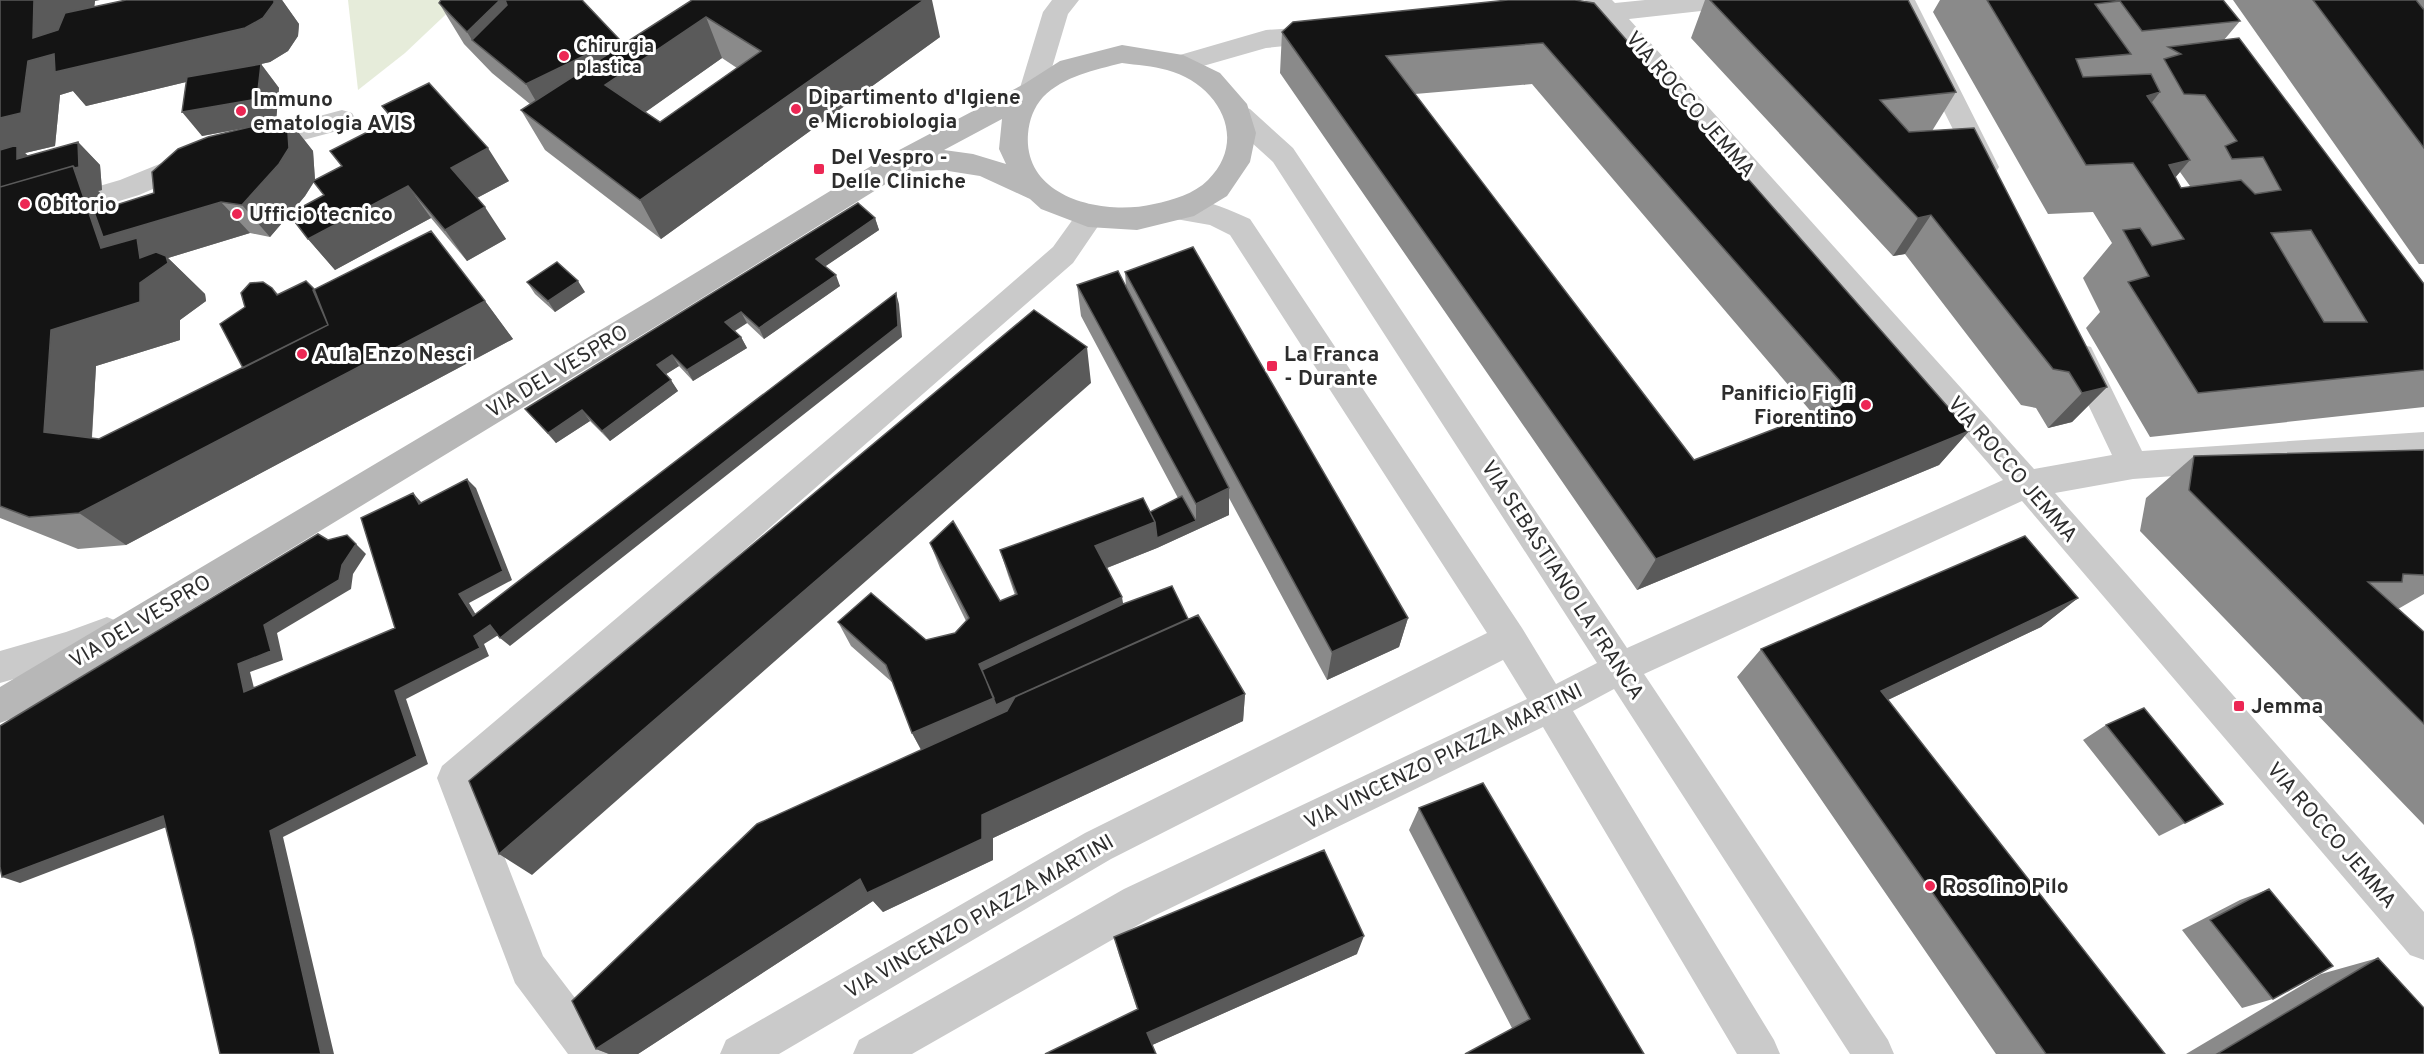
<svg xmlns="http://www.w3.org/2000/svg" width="2424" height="1054" viewBox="0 0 2424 1054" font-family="Overpass,sans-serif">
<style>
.green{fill:#e6ecda}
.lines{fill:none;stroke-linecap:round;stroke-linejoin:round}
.street{fill:#cacaca;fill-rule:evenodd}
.secondary{fill:#b7b7b7;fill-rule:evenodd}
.wall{fill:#8a8a8a;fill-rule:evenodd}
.shaded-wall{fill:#5a5a5a}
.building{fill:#141414;stroke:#5a5a5a;stroke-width:1.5;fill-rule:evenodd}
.poi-dot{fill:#ec2754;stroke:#fff;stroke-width:2}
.labels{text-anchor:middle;stroke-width:6;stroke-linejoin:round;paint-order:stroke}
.far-poi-label{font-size:18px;font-weight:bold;fill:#2d2d2d;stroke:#fff;text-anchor:start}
.poi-label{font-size:21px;font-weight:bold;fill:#2d2d2d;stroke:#fff;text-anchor:start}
.street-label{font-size:21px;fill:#2d2d2d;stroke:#fff}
</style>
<rect width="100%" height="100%" fill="#fff"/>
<!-- green -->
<path class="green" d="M348 0H461L405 53 358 90Z"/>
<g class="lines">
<!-- street -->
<path class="street" d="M1052 0H1079L1068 14 1045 91 1041 98 1032 100 1023 98 1019 91 1043 12Z
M1585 0H1612L1615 3 1645 0H1741L1737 6 1728 8 1629 19 2034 469 2112 455 2065 356 2069 347 2080 344 2091 347 2142 451 2424 432V458L2133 479 2055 493 2424 912V960L2410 955 2022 501 1644 674 1888 1040 1894 1054H1850L1614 689 1573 711 1774 1040 1780 1054H1737L1543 727 1152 917 912 1054H853L859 1040 1124 889 1527 699 1503 660 1111 859 779 1054H720L726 1040 1085 833 1487 633 1230 235 1210 225 1170 218 1166 210 1170 202C1197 194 1226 208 1250 219L1522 628 1556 684 1597 663 1273 162 1230 123 1226 116 1230 109 1240 106 1250 109 1293 148 1627 648 2003 480 1603 22 1584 20 1580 14 1584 8 1589 6Z
M1889 0H1915L1999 167 1995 174 1985 177 1975 174Z
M1326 26 1335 29 1339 35 1335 41 1266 48 1182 72 1173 69 1169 63 1173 57 1266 30Z
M342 110 352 113 356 120 352 127 255 153 245 150 241 143 245 136Z
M194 150 204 153 208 160 204 167 139 195 0 237V215L120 180Z
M1091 205 1101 208 1105 216 1073 263 476 784 543 956 607 1040 613 1054H568L515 983 437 778 442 766 984 307 1053 247 1081 208Z
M107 617 119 622 124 633 119 644 66 664 0 683V651L66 632Z"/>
<!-- secondary -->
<path class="secondary" d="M1122 45 1183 55 1220 73 1247 104 1256 133 1250 162 1227 196 1194 216 1137 230 1088 227 1041 209 1030 199 980 176 942 170 905 172 673 316 13 718 0 723V687L651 300 886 157 1024 84 1060 61ZM1122 63C1137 65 1153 66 1167 70 1217 83 1250 138 1208 180 1194 194 1173 200 1154 204 1105 216 1023 199 1028 134 1029 120 1034 107 1043 97 1064 76 1095 70 1122 63ZM1002 119 999 149 1006 164 973 154 944 150Z"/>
</g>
<!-- wall -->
<path class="wall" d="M0 0 95 1 94 7 126 0H282L299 24 298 36 288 51 270 62 261 64 279 88 276 120 287 118 313 151 315 180 342 166 330 151 392 120 382 106 509 181 477 198 506 239 467 261 431 218 335 270 308 239 289 215 270 237 250 233 168 258 205 294 206 301 180 320V340L96 366 92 438 99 439 243 368 272 288 278 294 314 289 485 301 513 339 126 545 78 549 0 518ZM186 82 202 136 251 127 154 193 114 206 98 191 102 190 100 165 78 142 28 156 25 153 55 146 60 95 73 91 86 106ZM314 182 324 195 292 212 305 196Z
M692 0 940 37 661 239 545 150 521 110 530 104 492 73 464 44 439 3 622 45ZM722 58 737 68 660 122 645 112Z
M1508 0 1969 431 1939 465 1637 590 1280 73 1282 32ZM1532 84 1813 414 1694 460 1415 94Z
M1705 0H1908L1956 92 1932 131 2107 387 2072 422 2048 428 2036 408 2021 405 1905 254 1893 256 1691 38Z
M1940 0H2223L2240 21 2224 40 2424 284V407L2150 437 2086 328 2100 312 2083 278 2112 243 2093 212 2048 214 1933 12ZM2180 172 2190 186 2189 187 2181 188 2175 178Z
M2233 0H2424V264H2419Z
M875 218 879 230 825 266 840 286 764 339 747 323 735 331 741 337 747 348 693 381 679 366 666 374 678 391 610 441 590 421 556 443 534 419 525 409Z
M1125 272 1408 618 1399 647 1327 680 1229 498V515L1157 548 1107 568 1123 604 1188 619 1245 694 1243 721 993 838V860L883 912 873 901 638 1054H609L596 1049 921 750 912 733 893 683 851 646 838 622 926 640 955 633 966 621 940 568 930 543 1000 601 1015 595 1008 575 1000 550 1150 512 1178 498 1081 316 1077 285 1126 287Z
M527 282 585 292 555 312 535 294Z
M2424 450V594L2398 609 2424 632V825L2140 531 2146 498 2194 456Z
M2078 598 2041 627 1888 700 2165 1054H1996L1737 677 1761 649Z
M2106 725 2223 804 2159 836 2083 740Z
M1419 808 1644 1054 1512 1028 1409 830Z
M2269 889 2273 999 2242 1008 2182 930 2240 900Z
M1114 937 1357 954 1152 1045 1137 1009 1119 955Z
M2378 958 2424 1054H2186L2321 974Z"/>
<!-- shaded-wall -->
<path class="shaded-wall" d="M34 0H100L95 1 93 18 274 0H282L299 24 298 36 288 51 270 62 261 64 279 88 276 122 202 136 182 112 261 64 86 106 73 91 60 95 55 146 25 153 41 168 78 142 100 165 102 190 98 191 113 205 221 202 250 233 168 258 205 294 206 301 180 320V340L96 366 90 466 44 432 0 158V118L28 61 33 38Z
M500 0H505L526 39 472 40 467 32Z
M924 0H932L940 37 661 239 640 200Z
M706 17 722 58 626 126 545 117 526 84 619 39 632 67Z
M2160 92 2120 143 2147 96Z
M287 118 313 151 315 180 305 196 270 237 242 205Z
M488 148 509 181 473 200 451 168Z
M2190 160 2157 199 2169 165Z
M408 186 431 218 335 270 308 239Z
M485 207 506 239 467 261 445 230Z
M1931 215 1905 254 1893 256 1918 218Z
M875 218 879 230 820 270 816 259Z
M836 275 840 286 764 339 759 328Z
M578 281 585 292 555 312 548 301Z
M896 293 899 304 902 337 510 646 500 638Z
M485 301 513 339 126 545 79 513Z
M741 312 747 323 731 333 725 322Z
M741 337 747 348 693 381 687 370Z
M1087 347 1091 383 532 875 499 854Z
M672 355 679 366 663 376 657 365Z
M671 380 678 391 610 441 602 431Z
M2107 387 2072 422 2048 428 2082 393Z
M582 410 590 421 556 443 548 433Z
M1969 431 1939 465 1637 590 1656 559Z
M467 479 476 488 512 580 469 603 482 625 473 616 459 594Z
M1229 488V515L1157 548 1099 571 1095 546 1155 522 1196 521V504Z
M413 493 422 503 419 504Z
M347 535 366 554 353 574 351 589 277 633 283 660 250 672 257 700 244 692 238 664 264 625Z
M1122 597 1126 621 988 686 979 664Z
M2078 598 2041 627 1852 717 1881 691Z
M1408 618 1399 647 1327 680 1332 652Z
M1190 624 1002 720 996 705Z
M490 625 500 634 484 644 489 656 406 699 428 764 283 837 334 1054H321L270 831 395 691Z
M1245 694 1243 721 993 838V860L883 912 873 901 638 1054H609L596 1049 860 879 982 815Z
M994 698 1002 720 923 753 912 733Z
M163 816 177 823 20 883 2 877Z
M1364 936 1357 954 1150 1046 1147 1033Z"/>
<!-- building -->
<path class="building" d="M0 0H34L33 38 58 30 65 13 126 0H274V3L263 18 245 28 55 72 54 54 28 61 21 113 0 118Z
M441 0H500L467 32 439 3Z
M505 0H582L619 39 526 84 472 40 507 5Z
M692 0H924L640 200 521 110ZM706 17 761 51 660 122 605 85Z
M1508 0H1575L1594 3 1969 431 1656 559 1282 32 1293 22ZM1543 43 1855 398 1694 460 1386 56Z
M1710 0H1908L1956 92 1880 100 1909 132 1974 128 2107 387 2082 393 2069 372 2053 369 1931 215 1918 218Z
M1987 0H2223L2240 21 2142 31 2120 1 2095 4 2131 54 2076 59 2083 77 2151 74 2160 92 2147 96 2190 160 2169 165 2181 188 2241 180 2255 194 2281 190 2263 157 2232 159 2225 146 2237 141 2205 95 2184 94 2164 59 2181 54 2168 47 2239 38 2424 284V370L2198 393 2128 282 2149 276 2123 230 2140 228 2152 246 2184 239 2133 163 2086 165ZM2311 230 2367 322H2324L2271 233Z
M2313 0H2416L2424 10V148Z
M261 64 257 99 182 112 187 77Z
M429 83 488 148 451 168 485 207 445 230 408 186 308 239 289 214 324 195 313 181 342 166 330 151 393 119 382 106Z
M287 118 289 148 279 164 242 205 221 202 103 237 94 212 154 193 152 172 178 149 208 137Z
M78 142 79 167 75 168 73 166 0 187V150L17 145V159Z
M73 166 101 248 137 238 140 258 156 252 166 256 168 263 140 283V302L51 330 44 432 99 439 328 325 313 290 431 231 485 301 79 513 29 517 0 506V187Z
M858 203 875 218 816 259 836 275 759 328 741 312 725 322 741 337 687 370 672 355 657 365 671 380 602 431 582 410 548 433 525 409Z
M1193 247 1408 618 1332 652 1125 272Z
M557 262 578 281 548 301 527 282Z
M1118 271 1229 488 1196 504 1077 285Z
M306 281 314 289 328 325 243 368 220 324 245 307 241 293 250 283 263 282 272 288 277 295Z
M896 293 898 326 500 638 490 625 474 636 480 648 395 691 417 756 270 831 321 1054H220L194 939 163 816 2 877 0 867V726L318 534 328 540 347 535 356 544 342 565 339 580 264 625 271 651 238 664 244 692 395 628 361 518 413 493 419 504 467 479 503 571 459 594 473 616Z
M1034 310 1087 347 499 854 469 781Z
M2424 450V575L2403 574 2402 582H2368L2424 632V724L2189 490 2194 456Z
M1182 496 1196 521 1157 538 1155 522 1150 512Z
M1143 498 1155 522 1095 546 1122 597 979 664 994 698 912 733 886 665 838 622 871 593 926 640 955 633 969 618 930 543 953 521 1000 601 1017 594 1000 550Z
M2025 536 2078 598 1881 691 2165 1054H2046L1761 649Z
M1172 586 1188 619 996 705 982 670 1123 604Z
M1198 615 1245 694 982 815V839L867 893 860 879 596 1049 572 1001 757 824 1007 711 1015 697Z
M2144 708 2223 804 2185 823 2106 725Z
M1483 783 1644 1054H1465L1530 1019 1419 808Z
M1324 850 1364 936 1147 1033 1156 1054H1045L1138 1009 1114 937Z
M2269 889 2333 966 2273 999 2210 920Z
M2378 958 2424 1008V1054H2217Z"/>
<!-- markers -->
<g class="poi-dot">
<circle cx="564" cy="56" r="6"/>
<circle cx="796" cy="109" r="6"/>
<circle cx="241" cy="111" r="6"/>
<rect x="813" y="163" width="12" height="12" rx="3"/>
<circle cx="25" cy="204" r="6"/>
<circle cx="237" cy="214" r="6"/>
<circle cx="302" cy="354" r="6"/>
<rect x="1266" y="360" width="12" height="12" rx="3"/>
<circle cx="1866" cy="405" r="6"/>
<rect x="2233" y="700" width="12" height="12" rx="3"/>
<circle cx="1930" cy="886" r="6"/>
</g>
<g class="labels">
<!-- far-poi labels -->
<g class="far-poi-label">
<text x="576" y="52">Chirurgia<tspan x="576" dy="21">plastica</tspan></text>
</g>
<!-- poi labels -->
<g class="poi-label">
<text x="808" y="104">Dipartimento d'Igiene<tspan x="808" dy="24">e Microbiologia</tspan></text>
<text x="253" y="106">Immuno<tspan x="253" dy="24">ematologia AVIS</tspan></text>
<text x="831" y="164">Del Vespro -<tspan x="831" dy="24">Delle Cliniche</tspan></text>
<text x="37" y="211">Obitorio</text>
<text x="249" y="221">Ufficio tecnico</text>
<text x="314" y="361">Aula Enzo Nesci</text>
<text x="1284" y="361">La Franca<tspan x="1284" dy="24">- Durante</tspan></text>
<text x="1854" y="400" text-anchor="end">Panificio Figli<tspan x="1854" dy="24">Fiorentino</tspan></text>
<text x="2251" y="713">Jemma</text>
<text x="1942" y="893">Rosolino Pilo</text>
</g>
<!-- street labels -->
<g class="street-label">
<text transform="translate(1691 104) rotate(49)" y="7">VIA ROCCO JEMMA</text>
<text transform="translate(557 371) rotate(-31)" y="7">VIA DEL VESPRO</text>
<text transform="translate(2013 469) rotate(49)" y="7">VIA ROCCO JEMMA</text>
<text transform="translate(1563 580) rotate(57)" y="7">VIA SEBASTIANO LA FRANCA</text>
<text transform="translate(140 621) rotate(-31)" y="7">VIA DEL VESPRO</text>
<text transform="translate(1443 756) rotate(-26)" y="7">VIA VINCENZO PIAZZA MARTINI</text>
<text transform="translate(2332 835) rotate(49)" y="7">VIA ROCCO JEMMA</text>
<text transform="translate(979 916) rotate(-30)" y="7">VIA VINCENZO PIAZZA MARTINI</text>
</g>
</g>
</svg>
